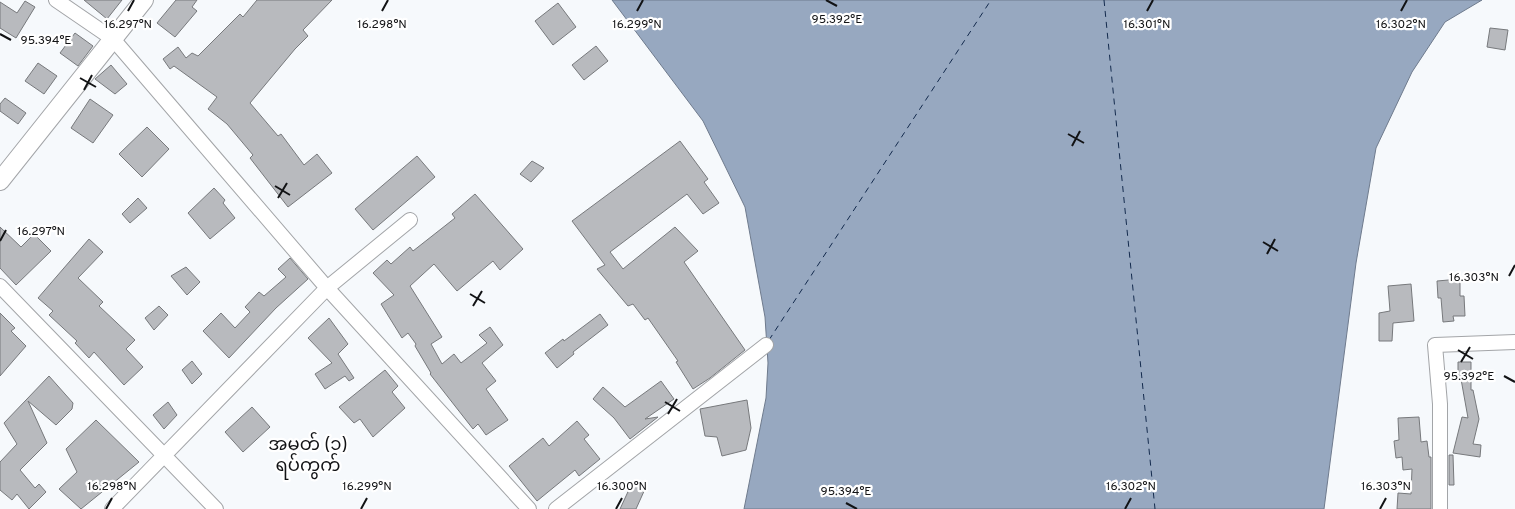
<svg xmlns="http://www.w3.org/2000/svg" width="1515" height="509" viewBox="0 0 1515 509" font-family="Overpass,'Noto Sans Myanmar',sans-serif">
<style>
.water{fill:#97a8c0;stroke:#6f7b8d}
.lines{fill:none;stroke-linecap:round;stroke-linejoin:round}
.ferry{stroke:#132a4d;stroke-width:1;stroke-dasharray:6 5;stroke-linecap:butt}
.building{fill:#b8babe;stroke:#77797c}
.minor-casing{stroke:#a3a5a8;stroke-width:16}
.tertiary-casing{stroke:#a3a5a8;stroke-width:20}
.minor{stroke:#fff;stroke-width:14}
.tertiary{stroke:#fff;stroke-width:18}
.ticks{fill:none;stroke:#121315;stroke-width:2}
.labels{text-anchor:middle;stroke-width:4.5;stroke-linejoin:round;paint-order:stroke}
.quarter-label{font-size:18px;fill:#121315;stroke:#fff}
.ticks-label{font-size:12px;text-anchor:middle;fill:#121315;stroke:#fff;stroke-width:4.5;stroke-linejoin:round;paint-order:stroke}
</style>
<rect width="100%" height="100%" fill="#f6f9fc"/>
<!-- water -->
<path class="water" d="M612 0H1482L1445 22 1412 72 1376 148 1356 263 1324 509H744L766 398 768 363 765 317 745 207 703 121Z"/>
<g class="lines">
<!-- ferry -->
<path class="ferry" d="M1104 0 1155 509
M769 340 991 0"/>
</g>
<!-- building -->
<path class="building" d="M84 0H122L107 19Z
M176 0H197L192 7 197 11 175 37 157 23Z
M257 0H332L303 30 308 36 295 49 250 103 278 136 281 134 304 165 317 154 332 173 288 207 250 158 253 155 227 124 208 109 217 97 174 66 170 69 163 59 178 47 186 58 192 53 198 56 240 14 243 17Z
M25 1 35 7 16 38 0 28V2L17 13Z
M558 3 576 27 553 45 535 21Z
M1490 28 1508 30 1505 50 1487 47Z
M75 33 93 46 78 66 60 53Z
M596 46 608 61 584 80 572 65Z
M38 63 57 76 44 94 25 81Z
M111 65 127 84 115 94 95 79Z
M5 98 26 113 18 124 0 111V104Z
M90 99 113 115 93 143 71 128Z
M147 127 169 149 142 177 119 154Z
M680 141 708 179 704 182 719 203 703 214 687 194 610 252 623 269 675 227 698 251 684 262 745 350 710 378 693 389 676 362 678 361 648 318 645 320 633 304 628 306 597 269 605 265 572 221Z
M417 156 435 177 373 230 355 209Z
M532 161 544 168 531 182 520 174Z
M214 188 225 200 223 203 235 218 210 239 188 213Z
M475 194 523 249 500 270 493 261 457 291 434 264 410 286 442 337 431 344 442 364 454 354 461 363 487 343 479 335 490 327 503 345 482 363 496 381 486 389 508 420 486 435 478 424 473 429 430 374 431 373 415 346 416 344 408 333 402 338 381 304 394 295 373 273 387 260 391 264 410 247 413 251 455 218 452 214Z
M138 198 147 208 130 223 122 214Z
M0 227 21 247 34 234 51 251 16 285 0 268Z
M89 239 103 252 78 278 103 302 99 306 135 340 126 349 143 367 124 385 94 352 89 358 75 343 77 341 49 315 53 311 38 298Z
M290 258 308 279 276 308 229 358 203 331 221 313 235 328 250 312 245 307 259 292 264 296 286 277 278 269Z
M186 267 200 282 187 295 171 276Z
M1460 279V296H1464L1465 316H1453L1454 321 1443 322 1441 298H1438L1437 281Z
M1411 284 1414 321 1393 323 1392 341H1379V313L1390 311 1388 286Z
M159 306 168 315 154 330 145 318Z
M0 313 15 328 11 331 26 346 0 376Z
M600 314 608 325 573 352 574 354 557 368 545 353 563 339 564 341Z
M329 318 348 344 338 354 354 378 349 381 345 376 325 389 315 374 332 363 308 338Z
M192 361 202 374 192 384 182 370Z
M1458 362H1471V390H1473L1479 419 1473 444 1481 445 1480 457 1453 453 1462 417 1468 418 1461 379H1458Z
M385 370 398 386 392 392 405 408 373 437 360 419 354 423 339 407Z
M49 376 73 403 72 409 56 425 28 401 47 443 20 470 35 488 39 484 46 492 29 509 17 494 12 500 0 490V462L17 444 4 423Z
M661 381 674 399 645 419 658 417 630 439 614 418 593 399 603 387 625 407Z
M747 400 751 428 746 450 722 456 717 437 705 436 700 409Z
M168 402 177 415 164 429 153 415Z
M252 407 270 427 243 452 225 432Z
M1419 417 1421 442 1427 441 1429 457H1431V509H1397L1398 493 1411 494 1412 469 1403 470 1402 457 1396 458 1394 441 1399 440 1398 418Z
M96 420 139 462 81 509 59 489 77 472 66 449Z
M577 421 589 435 584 439 600 459 579 476 575 470 537 501 509 466 543 438 549 446Z
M1449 455H1453L1454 485H1449Z
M632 483 645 489 636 509H620Z"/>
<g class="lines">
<defs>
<path id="minor" d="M56 0 113 39 327 288 529 509
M0 286 216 509
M112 509 327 288 410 220
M556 509 766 345
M1440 509V404L1435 345 1515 342"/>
<path id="tertiary" d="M0 181 144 0"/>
</defs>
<!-- minor casing -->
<use href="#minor" class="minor-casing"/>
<!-- tertiary casing -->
<use href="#tertiary" class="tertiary-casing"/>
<!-- minor -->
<use href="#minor" class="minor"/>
<!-- tertiary -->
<use href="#tertiary" class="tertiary"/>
</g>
<!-- ticks -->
<path class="ticks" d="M826 0 837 6M128 11 134 0M382 11 388 0M637 11 643 0M1147 11 1153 0M1401 11 1407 0M0 34 11 40M80 78 96 87M84 90 92 75M1068 134 1084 143M1072 146 1080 131M275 186 290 195M278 198 287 183M0 241 6 230M1263 242 1278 251M1267 254 1275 239M1509 276 1515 265M470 294 485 303M473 306 482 291M1458 350 1473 359M1461 362 1470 347M1504 376 1515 382M665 402 680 411M668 414 677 399M846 503 857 509M106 509 112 498M361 509 367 498M616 509 622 498M1125 509 1131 498M1380 509 1386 498"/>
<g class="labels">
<!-- quarter labels -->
<g class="quarter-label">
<text x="308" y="450">အမှတ် (၁)<tspan x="308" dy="21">ရပ်ကွက်</tspan></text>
</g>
</g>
<g class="ticks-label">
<text x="837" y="23">95.392°E</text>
<text x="128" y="28">16.297°N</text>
<text x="382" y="28">16.298°N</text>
<text x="637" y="28">16.299°N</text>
<text x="1147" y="28">16.301°N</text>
<text x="1401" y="28">16.302°N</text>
<text x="46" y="44">95.394°E</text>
<text x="41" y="235">16.297°N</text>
<text x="1474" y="281">16.303°N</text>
<text x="1469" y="380">95.392°E</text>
<text x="112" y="490">16.298°N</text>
<text x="367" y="490">16.299°N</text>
<text x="622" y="490">16.300°N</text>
<text x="1131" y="490">16.302°N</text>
<text x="1386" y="490">16.303°N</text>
<text x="846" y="495">95.394°E</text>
</g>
</svg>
